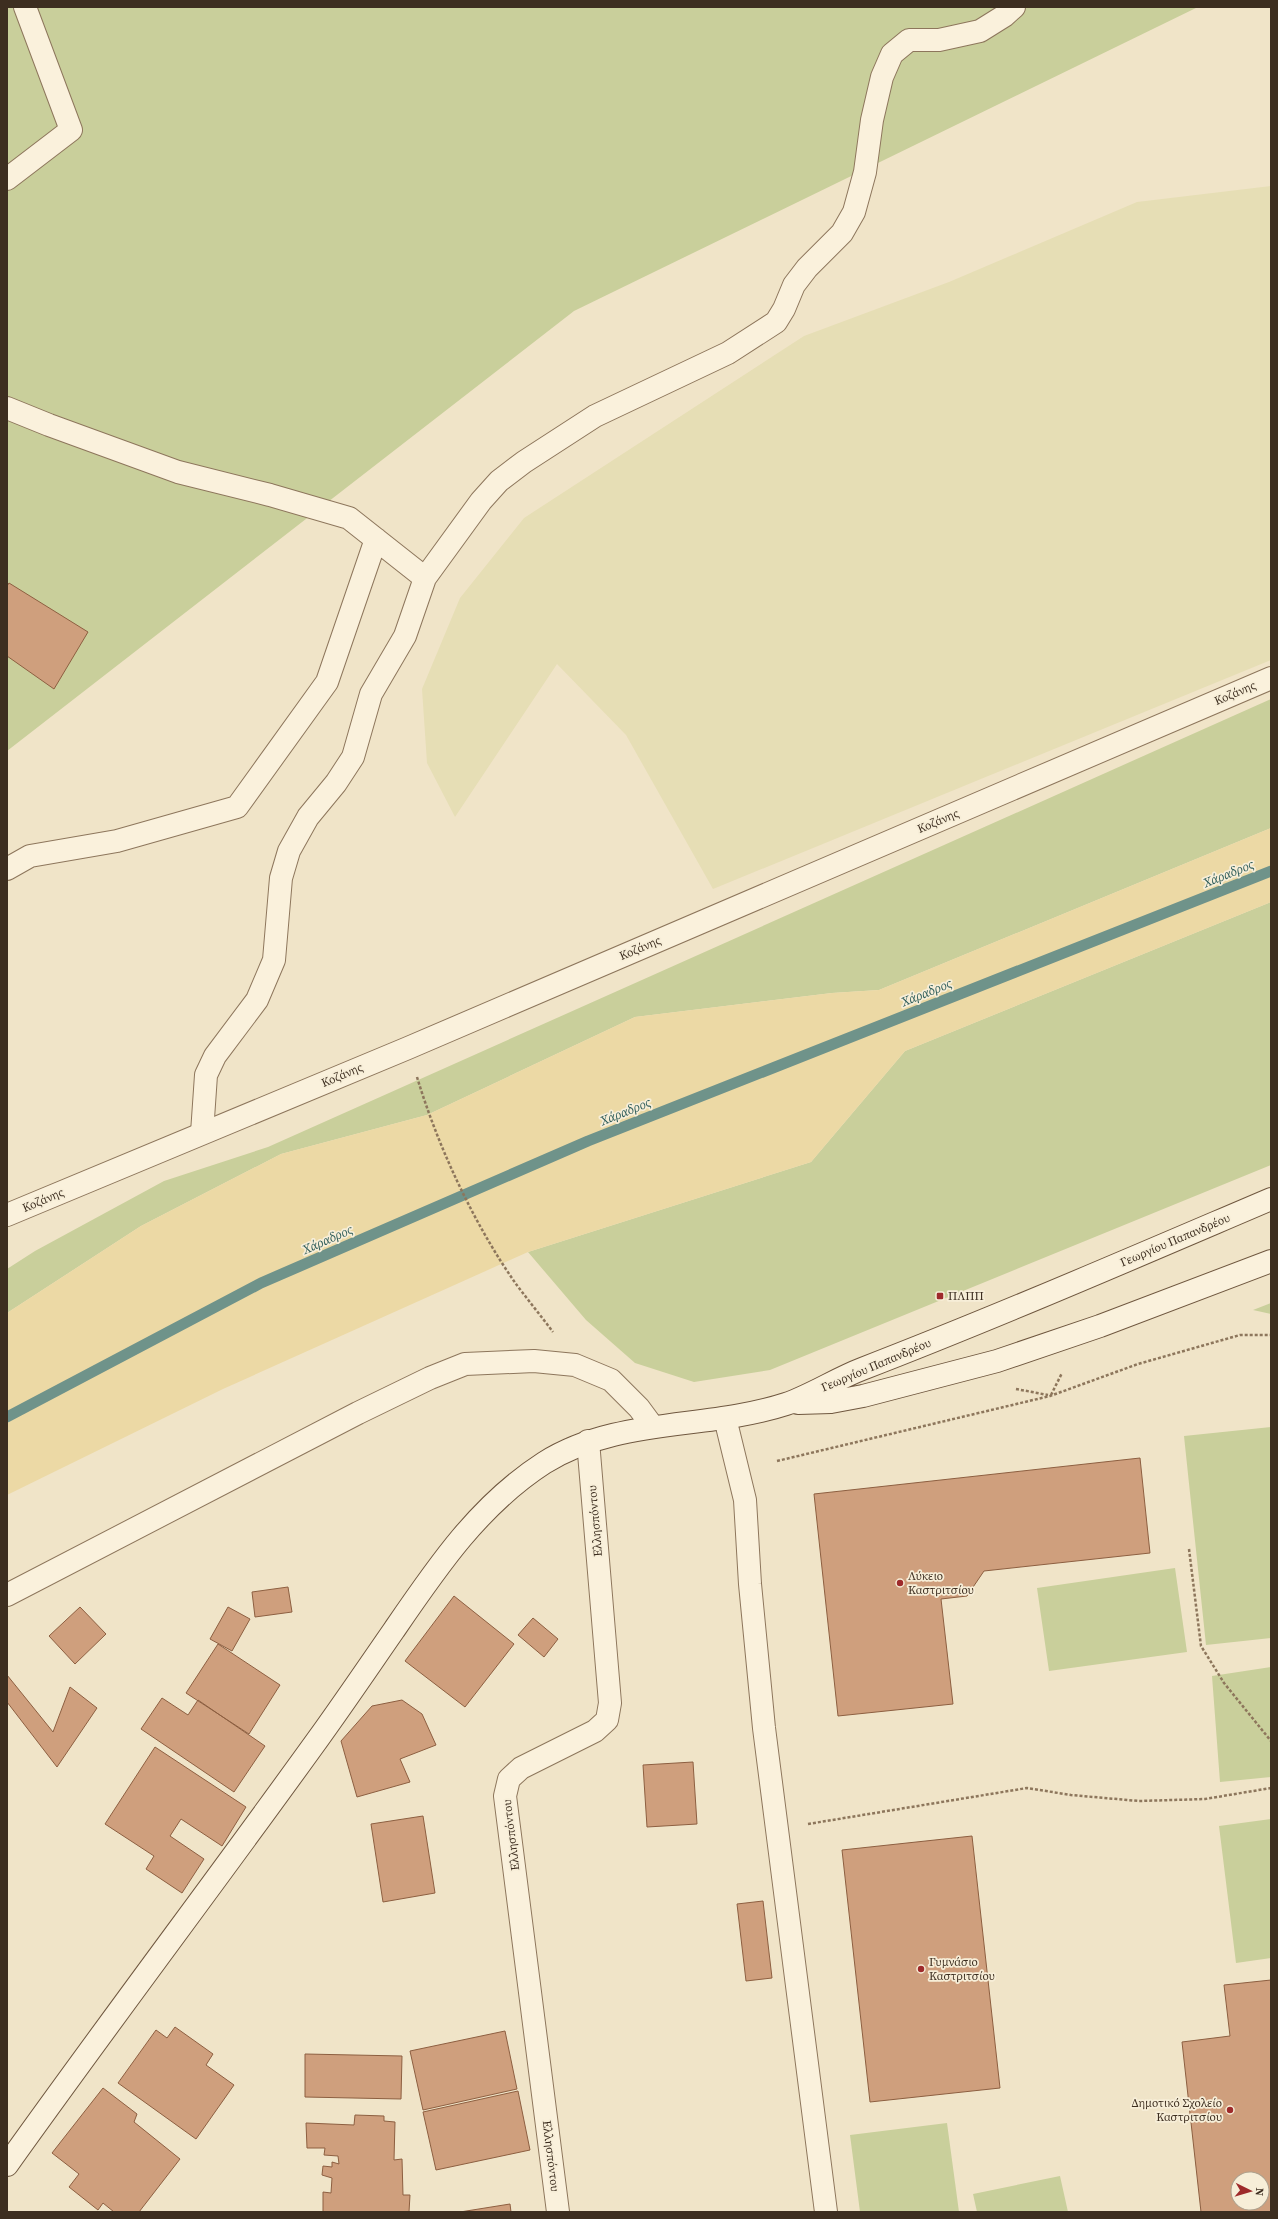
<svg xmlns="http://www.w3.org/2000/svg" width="1278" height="2219" viewBox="0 0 1278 2219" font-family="'Source Serif 4',serif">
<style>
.farmland{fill:#e6deb5}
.green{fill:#c9cf9b}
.sand{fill:#ecd9a5}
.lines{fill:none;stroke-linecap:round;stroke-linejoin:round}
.stream{stroke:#6f938a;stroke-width:11}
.building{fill:#cf9f7d;stroke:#8d5f41;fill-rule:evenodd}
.minor-casing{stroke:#8d765c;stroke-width:24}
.tertiary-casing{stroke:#8d765c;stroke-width:24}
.secondary-casing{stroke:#6f573f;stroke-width:24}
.path{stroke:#8d765c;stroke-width:2.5;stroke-dasharray:3 2;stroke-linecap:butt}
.minor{stroke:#faf1dc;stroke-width:22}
.tertiary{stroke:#faf1dc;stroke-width:22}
.secondary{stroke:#faf1dc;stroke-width:22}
.poi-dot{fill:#9e2a2b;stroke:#f7eed8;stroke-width:1.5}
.labels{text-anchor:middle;stroke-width:3.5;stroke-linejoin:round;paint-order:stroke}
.street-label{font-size:12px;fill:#3d2e20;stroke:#f7eed8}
.poi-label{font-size:12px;fill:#3d2e20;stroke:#f7eed8;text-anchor:start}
.water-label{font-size:13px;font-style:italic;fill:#2f5d5a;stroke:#f7eed8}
</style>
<rect width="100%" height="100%" fill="#f0e4c8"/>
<!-- farmland -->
<path class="farmland" d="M1271 186V660L713 889 626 735 557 664 455 817 427 763 422 689 460 598 524 518 804 336 949 282 1137 202Z"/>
<!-- green -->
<path class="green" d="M7 7H1198L574 311 7 751Z
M1271 699V828L879 990 832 993 635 1017 427 1115 281 1154 141 1226 7 1313V1269L35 1251 164 1181 268 1147Z
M1271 902V1165L770 1370 694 1382 635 1363 586 1320 528 1252 811 1162 905 1051Z
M1271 1303V1314L1253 1310Z
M1271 1427V1638L1206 1645 1184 1436Z
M1175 1568 1187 1652 1049 1671 1037 1588Z
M1271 1667V1777L1220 1782 1212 1676Z
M1271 1819V1958L1236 1963 1219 1826Z
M947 2123 959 2212H860L850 2135Z
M1060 2176 1068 2212H977L973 2194Z"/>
<!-- sand -->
<path class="sand" d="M1271 828V902L905 1051 811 1162 528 1252 223 1389 7 1495V1313L141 1226 281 1154 427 1115 635 1017 832 993 879 990Z"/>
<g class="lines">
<!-- stream -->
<path class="stream" d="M7 1417 261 1283 588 1141 1271 871"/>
</g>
<!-- building -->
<path class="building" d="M9 583 88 632 54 689 7 656V586Z
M1140 1458 1150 1553 984 1571 967 1596 941 1599 953 1704 838 1716 814 1494Z
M288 1587 292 1612 255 1617 252 1592Z
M454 1596 514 1644 465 1707 405 1661Z
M80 1607 106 1634 75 1664 49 1636Z
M228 1607 250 1619 232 1651 210 1639Z
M533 1618 558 1639 544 1657 518 1635Z
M218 1644 280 1685 249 1734 186 1693Z
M7 1675 53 1732 70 1687 97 1708 57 1767 7 1702Z
M162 1698 188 1715 198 1700 265 1746 234 1792 141 1729Z
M402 1700 422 1714 436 1745 400 1759 410 1782 357 1797 341 1741 372 1706Z
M155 1747 246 1807 222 1846 181 1819 170 1836 204 1859 182 1893 146 1869 154 1856 105 1824Z
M693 1762 697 1824 647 1827 643 1765Z
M423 1816 435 1893 383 1902 371 1824Z
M972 1836 1000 2088 870 2102 842 1850Z
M763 1901 772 1978 746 1981 737 1904Z
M1271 1980V2212H1201L1182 2042 1230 2036 1224 1985ZM1238 2179H1262V2203H1238Z
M175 2027 213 2054 206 2065 234 2085 196 2139 118 2083 156 2030 167 2038Z
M505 2031 517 2089 423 2110 410 2051Z
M305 2054 402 2056 401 2099 305 2097Z
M103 2088 137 2114 134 2122 180 2159 139 2212H114L103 2203 98 2210 69 2187 79 2174 52 2153Z
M518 2091 530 2150 436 2170 423 2112Z
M355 2115 384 2116V2121L395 2122 394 2160 402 2159 403 2195H410L409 2212H323V2192L331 2193 332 2178 322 2175 323 2166 332 2167V2162L339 2164 338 2156 324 2155 325 2148H307L306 2123 354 2125Z
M510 2204 511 2212H460Z"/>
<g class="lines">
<defs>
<path id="minor" d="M7 179 71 130 25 7
M7 408 49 425 178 472 270 495 349 518 425 578
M7 869 30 856 117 841 237 807 327 682 376 539
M202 1133 206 1075 215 1056 257 1000 274 960 281 878 289 851 308 817 336 783 353 757 371 694 405 636 425 578 481 501 499 481 524 462 595 416 728 353 776 322 784 309 794 285 807 268 842 233 854 212 865 172 872 120 882 77 892 54 909 40H939L980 31 1004 16 1014 7
M725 1418 745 1500 750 1584 764 1728 826 2212
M7 1595 358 1413 430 1378 465 1364 534 1361 575 1365 611 1380 639 1408 653 1427
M558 2212 505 1796 509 1779 521 1768 595 1731 607 1720 610 1703 588 1441"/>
<path id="tertiary" d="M7 1215 408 1048 1271 678"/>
<path id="secondary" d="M798 1403 831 1402 863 1396 997 1361 1100 1326 1271 1261
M7 2165C109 2022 215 1882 318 1739 344 1703 369 1666 394 1630 437 1567 479 1505 544 1463 617 1417 706 1430 786 1404 812 1395 836 1379 862 1369 999 1316 1135 1257 1271 1199"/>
</defs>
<!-- minor casing -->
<use href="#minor" class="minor-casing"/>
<!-- tertiary casing -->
<use href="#tertiary" class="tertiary-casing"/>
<!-- secondary casing -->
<use href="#secondary" class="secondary-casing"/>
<!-- path -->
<path class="path" d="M417 1077C438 1147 474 1224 516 1284 528 1300 541 1316 553 1332
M1016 1389 1048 1395
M1051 1395 1062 1373
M777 1461 1050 1396 1138 1364 1240 1335H1271
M1189 1549 1201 1646 1224 1683 1271 1741
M808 1824 1027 1788 1071 1795 1139 1801 1205 1799 1271 1788"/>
<!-- minor -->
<use href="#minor" class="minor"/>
<!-- tertiary -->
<use href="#tertiary" class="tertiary"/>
<!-- secondary -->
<use href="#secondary" class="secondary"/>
</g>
<!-- markers -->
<g class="poi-dot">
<rect x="936" y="1292" width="8" height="8" rx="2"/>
<circle cx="900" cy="1583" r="4"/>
<circle cx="921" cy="1969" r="4"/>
<circle cx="1230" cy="2110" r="4"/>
</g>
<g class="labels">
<!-- street labels -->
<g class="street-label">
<text transform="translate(1235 693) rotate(-23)" y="4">Κοζάνης</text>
<text transform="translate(938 821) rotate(-23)" y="4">Κοζάνης</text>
<text transform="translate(640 948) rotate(-23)" y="4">Κοζάνης</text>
<text transform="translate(342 1075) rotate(-23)" y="4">Κοζάνης</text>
<text transform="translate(43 1200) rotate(-23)" y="4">Κοζάνης</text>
<text transform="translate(1175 1240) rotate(-23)" y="4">Γεωργίου Παπανδρέου</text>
<text transform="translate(876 1365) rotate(-23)" y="4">Γεωργίου Παπανδρέου</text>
<text transform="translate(595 1521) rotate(-95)" y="4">Ελλησπόντου</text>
<text transform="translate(511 1835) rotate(-97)" y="4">Ελλησπόντου</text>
<text transform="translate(551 2156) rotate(83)" y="4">Ελλησπόντου</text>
</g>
<!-- poi labels -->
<g class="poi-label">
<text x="948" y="1300">ΠΛΠΠ</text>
<text x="908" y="1580">Λύκειο<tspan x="908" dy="14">Καστριτσίου</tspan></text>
<text x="929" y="1966">Γυμνάσιο<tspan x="929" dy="14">Καστριτσίου</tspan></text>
<text x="1222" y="2107" text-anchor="end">Δημοτικό Σχολείο<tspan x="1222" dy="14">Καστριτσίου</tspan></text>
</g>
<!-- water labels -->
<g class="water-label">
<text transform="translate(1228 873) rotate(-22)" y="5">Χάραδρος</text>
<text transform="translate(926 992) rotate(-22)" y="5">Χάραδρος</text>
<text transform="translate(625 1111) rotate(-22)" y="5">Χάραδρος</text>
<text transform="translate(327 1239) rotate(-24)" y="5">Χάραδρος</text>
</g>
</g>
<!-- border -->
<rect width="1278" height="2219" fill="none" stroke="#3d2e20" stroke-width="16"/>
<!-- north arrow -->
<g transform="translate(1250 2191) rotate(95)"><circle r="19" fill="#f7eed8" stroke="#ada18e"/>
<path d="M0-3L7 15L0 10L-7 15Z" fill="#9e2a2b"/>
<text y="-6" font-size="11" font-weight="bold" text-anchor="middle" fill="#3d2e20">N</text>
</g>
</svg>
